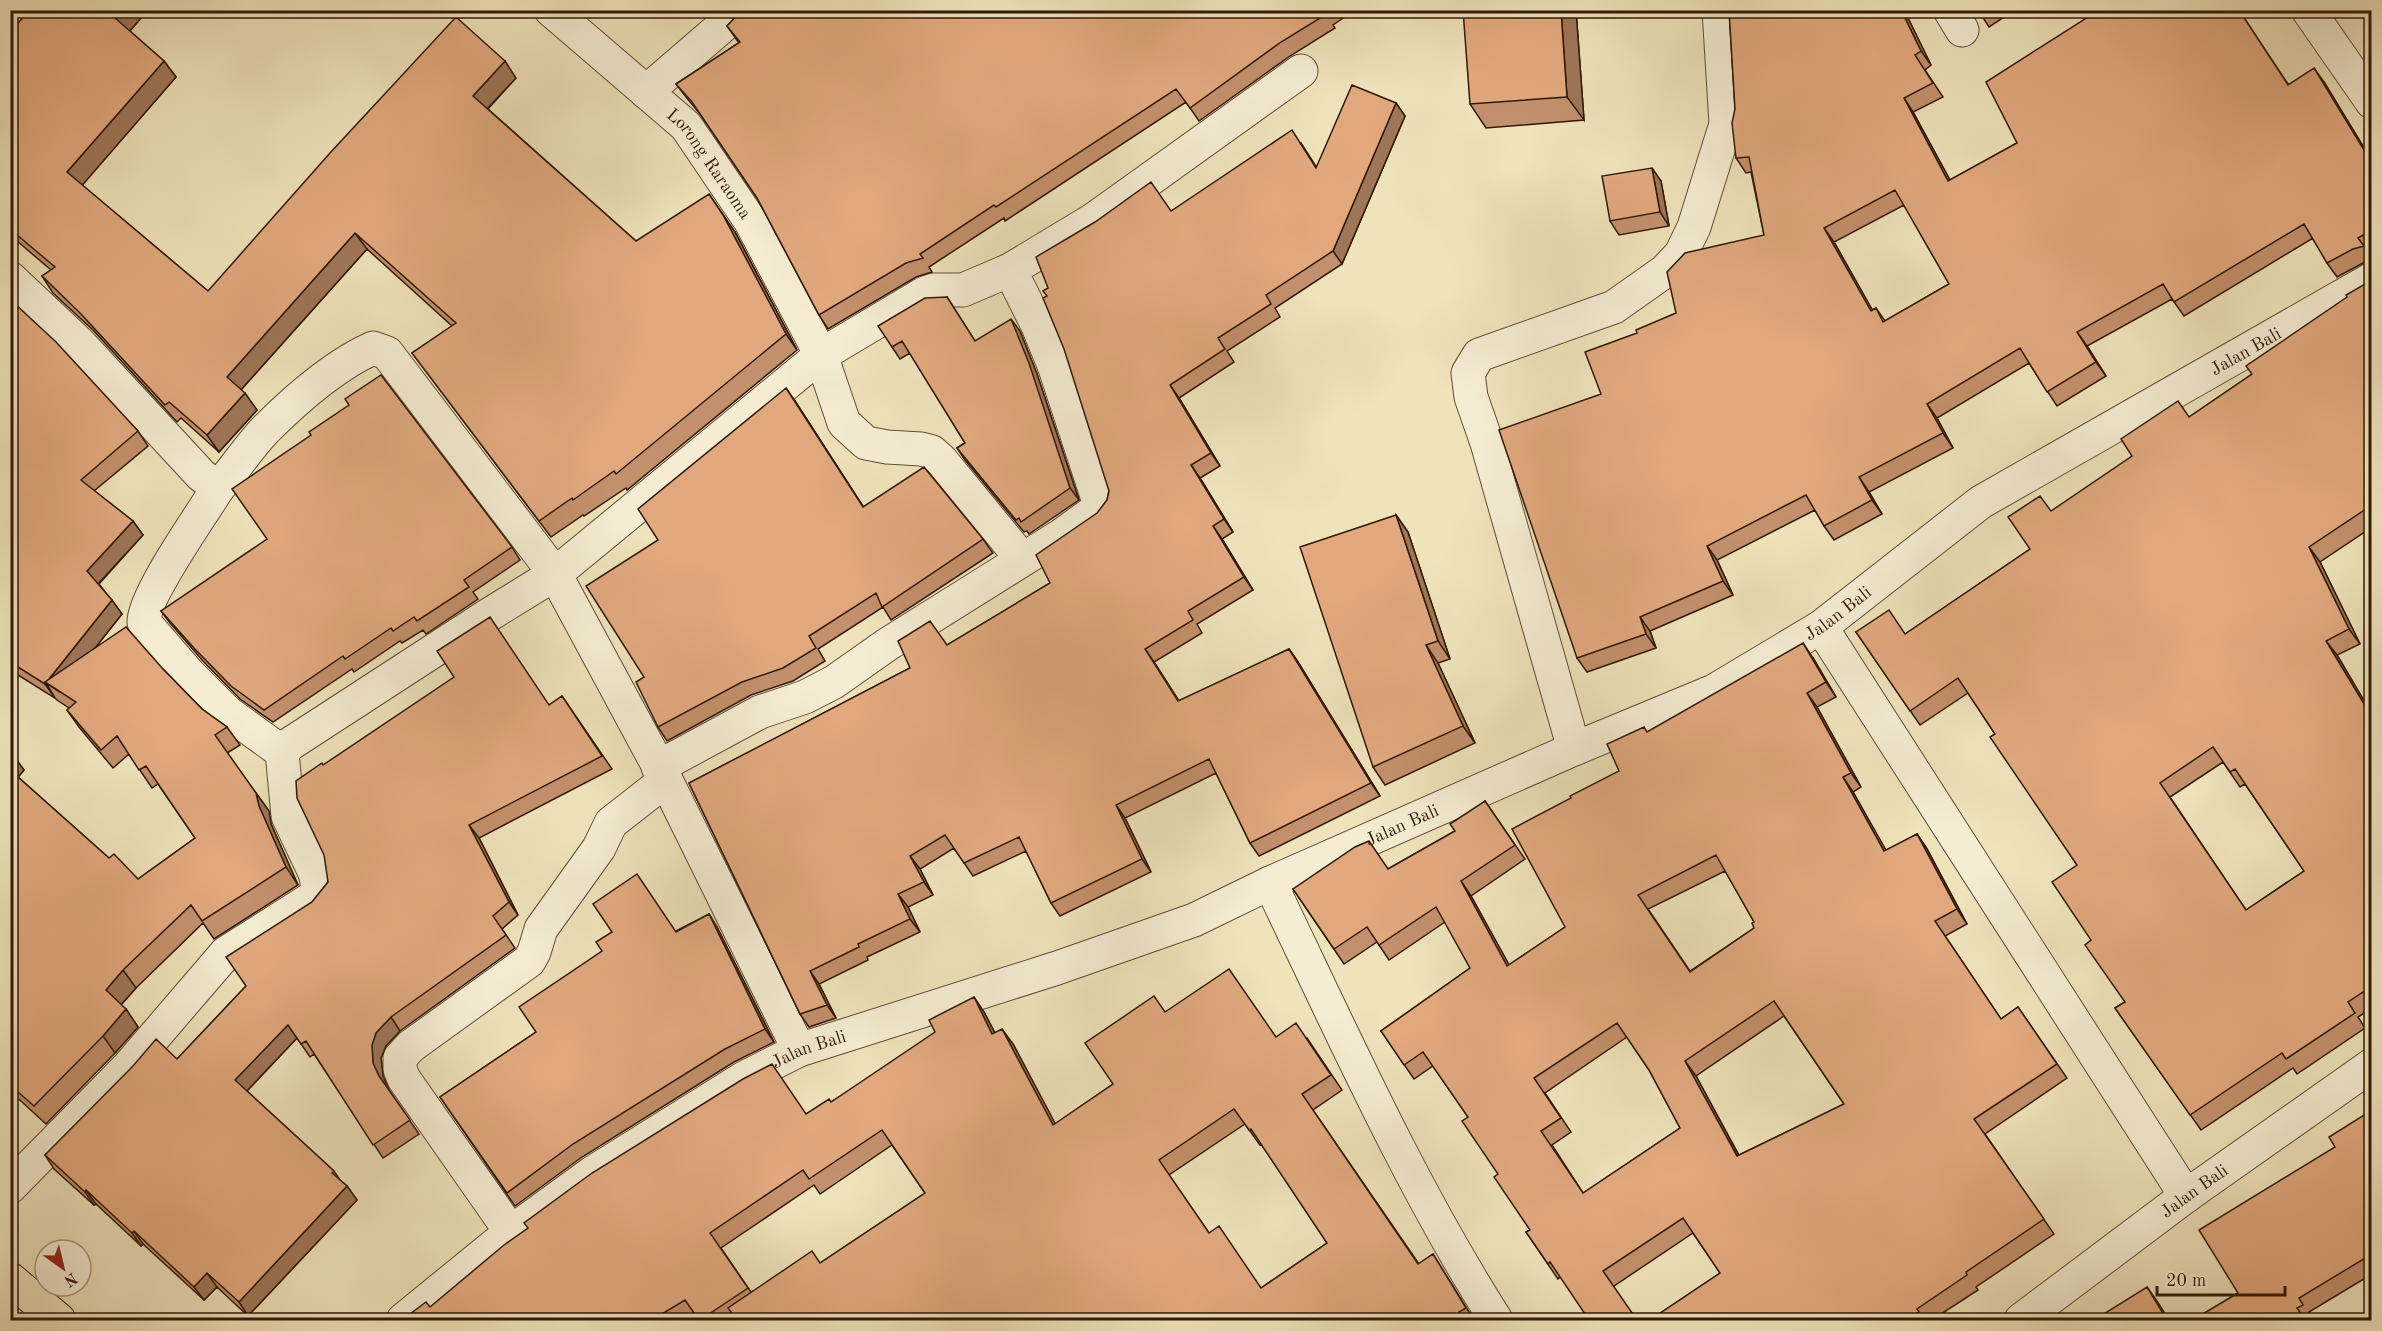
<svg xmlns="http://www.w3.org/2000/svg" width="2382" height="1331" viewBox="0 0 2382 1331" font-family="'Old Standard TT',serif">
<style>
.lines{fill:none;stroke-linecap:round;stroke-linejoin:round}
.street-casing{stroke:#604c35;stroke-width:35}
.highway-casing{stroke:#301908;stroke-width:35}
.street{stroke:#f5edd3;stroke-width:33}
.highway{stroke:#efe3bb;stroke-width:33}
.wall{fill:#c2906c;stroke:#301908;stroke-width:1.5;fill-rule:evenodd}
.shaded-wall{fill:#9e7658;stroke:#301908;stroke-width:1.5}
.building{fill:#e1a87e;stroke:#301908;stroke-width:1.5;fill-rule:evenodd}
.labels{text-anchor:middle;stroke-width:6;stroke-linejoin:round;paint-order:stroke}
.street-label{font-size:18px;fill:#301908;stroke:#f5edd3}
</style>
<rect width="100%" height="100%" fill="#efe3bb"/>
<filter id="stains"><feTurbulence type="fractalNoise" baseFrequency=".00333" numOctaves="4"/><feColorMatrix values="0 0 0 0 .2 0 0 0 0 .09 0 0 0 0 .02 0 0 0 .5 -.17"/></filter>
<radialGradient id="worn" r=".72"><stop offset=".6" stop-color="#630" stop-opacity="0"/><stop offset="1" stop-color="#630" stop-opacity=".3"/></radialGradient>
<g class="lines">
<defs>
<g id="street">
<path id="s1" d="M551 10 686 126 751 222 821 355 844 423 866 443 887 447 921 449 932 452 941 460 1022 559"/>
<path d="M1950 10 1962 30"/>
<path d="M2308 10 2372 102"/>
<path d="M646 92 741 10"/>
<path d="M10 278 79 343 201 475 218 488C234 470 248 448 265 430 296 399 333 366 373 348L387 353 555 574 666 780 799 1050"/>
<path d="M218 488C202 514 143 597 144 622L189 674 228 713 282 752"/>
<path d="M1821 627 2186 1196"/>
<path d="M1574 749 1487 443 1471 397 1468 373 1479 355 1614 307 1665 271 1681 254 1694 227 1726 124 1719 10"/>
<path d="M658 767 760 712 805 697 834 682 888 644 1062 535 1095 511 1100 503 1098 499 1055 368 1038 326 1010 270"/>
<path d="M1270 883C1341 1030 1408 1182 1496 1320"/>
<path d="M10 1187 129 1066 226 953 311 899 319 890 315 873 288 816 282 752 290 744 487 616 555 574 821 355 925 293 934 290H963L1010 270 1093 220 1301 71"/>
<path d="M511 1232 404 1079 400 1069V1058L411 1046 529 961 534 952 541 929 599 848 611 823 666 780"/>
<path id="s2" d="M403 1320 511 1232 592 1173 744 1078 799 1050 1057 968 1194 920 1270 883 1574 749 1714 691 1821 627 1981 502 2372 279"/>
<path id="s3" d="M2021 1320 2186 1196 2372 1065"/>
</g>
<path id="highway" d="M10 1279 59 1320"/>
</defs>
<!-- street casing -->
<use href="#street" class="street-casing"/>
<!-- highway casing -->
<use href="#highway" class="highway-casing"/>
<!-- street -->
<use href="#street" class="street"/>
<!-- highway -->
<use href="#highway" class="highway"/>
</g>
<!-- wall -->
<path class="wall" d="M30 10H148L130 31 164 61 176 77 82 185 208 291 516 78 488 109 636 241 735 232 797 350 627 490 626 488 584 516 583 515 551 537 412 353 452 326 367 249 241 390 257 410 219 452 181 418 177 422 93 330 53 293 42 276 51 270 10 235V32Z
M742 10H1355L1333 25 1335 28 1290 56 1199 121 1186 102 1005 221 1004 218 929 267 932 272 916 277 828 329 819 315 757 198 700 114 686 97 676 84 739 43 727 26Z
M1576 10 1584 120 1486 128 1470 104Z
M1729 10H1904L1931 65 1925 70 1943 97 1913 112 1950 180 2017 143 2239 10 2288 84 2324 82 2372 161V250L2368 252 2372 258V261L2363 263 2337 277 2327 263 2313 238 2184 316 2172 299 2087 346 2106 376 2057 406 2029 363 1937 418 1953 448 1869 492 1882 514 1834 540 1824 526 1815 510 1717 560 1733 595 1650 631 1656 648 1587 672 1577 658 1601 394 1637 333 1676 313 1764 235 1751 172 1746 173 1736 158 1735 109ZM1904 205 1949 284 1885 321 1876 308 1872 310 1834 242Z
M1978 10H2015L1989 27Z
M1396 103 1405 116 1342 264 1275 308 1280 317 1227 351 1234 362 1179 398 1220 466 1200 478 1233 532 1222 539 1253 590 1197 624 1202 633 1154 662 1179 701 1289 649 1298 662 1380 796 1259 856 1250 843 1216 773 1125 818 1151 872 1060 916 1051 903 1026 851 973 876 954 848 920 869 933 895 908 907 920 932 867 957 868 960 819 984 836 1018 809 1027 800 1014 689 783 910 668 1050 583 1107 500 1109 491 1171 211 1301 143 1317 168Z
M1661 181 1669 226 1619 235 1610 221Z
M2372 280V527L2320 562 2360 644 2337 655 2368 708 2372 706V1008L2358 1017 2365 1028 2297 1074 2293 1068 2201 1130 2115 1008 2125 1002 2091 940 2077 865 1995 734 1968 693 1920 725 1856 632 1905 634 2030 549 2132 456 2252 374ZM2223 762 2240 787 2245 784 2304 871 2246 910 2170 797Z
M947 297 975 341 1020 331 1037 374 1079 500 1029 534 1027 531 1024 532 965 460 957 448 965 443 910 353 900 359 892 347Z
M10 303 138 431 148 446 94 491 133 521 143 535 99 584 122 614 95 648 163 669 202 709 227 727 240 745 227 753 269 811 271 824 298 885 214 939 203 923 136 988 121 1005 126 1009 138 1027 115 1053 46 1124 10 1091V752L24 770 18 777 109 858 138 879 195 838 158 784 152 788 129 754 113 768 79 727 67 710 69 708 57 700 55 698 10 670Z
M795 401 863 507 983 539 993 553 891 620 883 607 818 649 825 661 793 681 751 695 667 741 658 727V540Z
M1396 515 1408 532 1450 659 1438 663 1475 743 1385 785 1373 767Z
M512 547 520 560 473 592 478 599 426 634 423 630 402 643 400 641 354 672 352 669 273 722 240 699 203 661 170 623 161 611Z
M1813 658 1836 697 1817 707 1861 787 1853 792 1886 851 1917 834 1927 849 1967 924 1945 936 2001 1019 2018 1007 2067 1078 1985 1134 2054 1234 1976 1287 1978 1290 1932 1320H1650L1720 1273 1693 1233 1614 1286 1560 1277 1558 1279 1526 1232 1530 1230 1468 1117 1433 1066 1414 1079 1381 1031 1470 968 1445 922 1389 960 1377 942 1344 964 1293 889 1388 869 1455 831 1485 801 1525 859 1471 896 1509 965 1565 927 1619 771 1647 732ZM1725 871 1754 922V928L1690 971 1648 909ZM1784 1016 1844 1104 1739 1155 1696 1076ZM1627 1037 1649 1070 1680 1128 1583 1193 1552 1145 1571 1132 1545 1093Z
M562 696 612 769 479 838 518 915 502 929 515 948 400 1031 386 1046 381 1058 383 1076 389 1090 419 1134 383 1158 314 1054 310 1057 297 1038 247 1091 334 1171 340 1180 347 1186 357 1200 248 1316 217 1287 204 1300 143 1244 141 1246 96 1204 94 1205 54 1169 45 1155 177 1059 246 986 328 882 323 765 549 705Z
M709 914 717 927 774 1042 734 1062 582 1157 515 1206 440 1097 536 1032 676 931Z
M984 1012 995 1033 1013 1044 1055 1124 1113 1084 1165 1012 1276 1037 1307 1038 1342 1090 1313 1110 1419 1264 1433 1254 1443 1270 1474 1320H737L735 1319 733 1320H699L696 1316 687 1320H402L430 1307 806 1114 831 1102ZM1245 1124 1260 1145 1261 1144 1327 1243 1261 1288 1209 1233 1169 1175ZM892 1145 925 1193 820 1263 751 1292 721 1248 814 1185 820 1194Z
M2372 1110V1274L2309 1312 2313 1319 2310 1320H2193L2238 1293 2335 1147Z"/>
<!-- shaded-wall -->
<path class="shaded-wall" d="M122 10H148L126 35 115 18Z
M1561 10H1576L1584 120 1567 97Z
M1901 10H1904L1931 65 1921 51Z
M164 61 176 77 79 189 67 172Z
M505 61 516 78 484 112 473 96Z
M2314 68 2324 82 2372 161V163Z
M1904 98 1913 112 1958 195 1948 181Z
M1396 103 1405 116 1342 264 1333 251Z
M1652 168 1661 181 1669 226 1660 212Z
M709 194 735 232 797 350 786 334Z
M1824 228 1834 242 1881 325 1871 311Z
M355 233 367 249 238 393 227 377Z
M1011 319 1020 331 1037 374 1079 500 1070 488Z
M2077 332 2087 346 2106 376 2096 362Z
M1170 385 1179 398 1220 466 1211 453Z
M786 388 795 401 872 520 863 507Z
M245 393 257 410 219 452 207 435Z
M1927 404 1937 418 1953 448 1943 433Z
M1191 465 1200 478 1233 532 1224 519Z
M1859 477 1869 492 1882 514 1872 500Z
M1396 515 1408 532 1450 659 1438 641Z
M133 521 143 535 97 585 87 571Z
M1213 526 1222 539 1253 590 1244 577Z
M1707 546 1717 560 1733 595 1723 581Z
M2309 547 2320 562 2360 644 2349 629Z
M112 600 122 614 60 692 46 683Z
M1640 617 1650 631 1656 648 1646 634Z
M2326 641 2337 655 2372 714 2367 709Z
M1803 643 1813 658 1836 697 1826 682Z
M1426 645 1438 663 1475 743 1463 726Z
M1145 649 1154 662 1187 714 1178 701Z
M1289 649 1298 662 1380 796 1371 783Z
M46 683 55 698 45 684Z
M1807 693 1817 707 1861 787 1851 773Z
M11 752 24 770 15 781 10 774V753Z
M1843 777 1853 792 1895 866 1884 851Z
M256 793 269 811 271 824 298 885 286 867 259 806Z
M1116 805 1125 818 1151 872 1142 859Z
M469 825 479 838 518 915 509 902Z
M1917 834 1927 849 1967 924 1957 909Z
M910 856 920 869 933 895 924 882Z
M1461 881 1471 896 1518 981 1507 966Z
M898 894 908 907 920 932 910 919Z
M709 914 717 927 774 1042 765 1029Z
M123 970 136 988 118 1008 106 990Z
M810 971 819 984 836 1018 827 1005Z
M974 997 984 1012 1003 1049 992 1034Z
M126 1009 138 1027 115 1053 103 1036Z
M391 1017 400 1031 386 1046 381 1058 383 1076 389 1090 379 1076 373 1063 372 1045 376 1033Z
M288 1025 297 1038 244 1094 235 1080Z
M1002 1029 1013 1044 1064 1140 1053 1125Z
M1685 1061 1696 1076 1747 1171 1737 1156Z
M347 1186 357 1200 248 1316 239 1302Z
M86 1190 96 1204 94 1205 85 1192Z
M134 1231 143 1244 141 1246 132 1233Z
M207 1273 217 1287 204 1300 194 1287Z
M2147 1287 2157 1301 2169 1320H2167Z"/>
<!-- building -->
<path class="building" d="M30 10H122L115 18 164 61 67 172 208 291 330 153 456 17 505 61 473 96 636 241 709 194 723 215 786 334 616 474 614 471 573 500 572 498 539 521 412 353 456 323 355 233 227 377 245 393 207 435 169 402 165 405 81 314 42 276 55 267 10 229V32Z
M742 10H1325L1323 12 1325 15 1281 42 1190 108 1176 89 996 207 994 205 920 254 923 258 906 263 819 315 757 198 692 102 676 84 740 42 727 26Z
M1463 10H1561L1567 97 1470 104Z
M1729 10H1901L1921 51 1915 55 1933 83 1904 98 1948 181 2017 143 1986 82 2099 10H2239L2288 85 2314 68 2372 163V230L2358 238 2364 246 2353 249 2327 263 2304 224 2174 302 2163 284 2077 332 2096 362 2047 392 2020 348 1927 404 1943 433 1859 477 1872 500 1824 526 1806 495 1707 546 1723 581 1640 617 1646 634 1577 658 1499 430 1601 394 1585 352 1637 333 1636 330 1676 313 1667 272 1685 253 1764 235 1749 157 1736 158 1732 123 1735 109ZM1895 190 1949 284 1883 322 1876 308 1871 311 1824 228Z
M1978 10H1985L1980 14Z
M1352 85 1396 103 1333 251 1266 295 1271 304 1218 338 1225 349 1170 385 1211 453 1191 465 1224 519 1213 526 1244 577 1188 611 1193 620 1145 649 1178 701 1289 649 1371 783 1250 843 1209 759 1116 805 1142 859 1051 903 1019 837 964 863 945 835 910 856 924 882 898 894 910 919 858 944 859 947 810 971 827 1005 800 1014 689 783 910 668 898 641 930 621 947 645 1050 583 1036 555 1097 513 1107 500 1109 491 1064 349 1043 298 1047 296 1043 291 1048 288 1036 257 1095 222 1151 182 1171 211 1292 130 1316 168Z
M1652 168 1660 212 1610 221 1602 176Z
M2372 280V505L2309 547 2349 629 2326 641 2367 709 2372 706V986L2348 1002 2355 1013 2286 1059 2282 1053 2190 1115 2115 1008 2125 1002 2085 945 2091 940 2052 882 2077 865 1990 737 1995 734 1958 678 1910 711 1856 632 1889 610 1905 634 2030 549 2008 517 2040 496 2051 511 2132 456 2121 439 2178 401 2189 417 2252 374 2246 366 2347 297 2346 295ZM2213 747 2230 772 2235 769 2304 871 2246 910 2160 783Z
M947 297 975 341 1011 319 1029 363 1070 488 1021 522 1019 518 1016 520 957 448 965 443 902 341 892 347 878 326 925 298Z
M13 302 56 342 138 431 81 480 133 521 87 571 112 600 49 679 45 682 46 683 45 684 10 662V303Z
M381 375 512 547 464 580 469 587 417 621 414 617 393 631 391 628 345 659 343 656 264 710 231 686 194 648 161 611 267 539 232 489 311 435 309 432 349 405 345 399Z
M786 388 863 507 924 467 983 539 882 607 876 593 809 636 816 648 783 668 742 682 658 727 636 682 644 677 586 586 658 540 638 509Z
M1396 515 1438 641 1426 645 1463 726 1373 767 1300 547Z
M490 617 549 705 562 696 602 756 469 825 509 902 493 916 506 935 391 1017 376 1033 372 1045 373 1063 379 1076 410 1120 373 1145 306 1041 301 1044 288 1025 235 1080 334 1171 332 1173 347 1186 239 1302 207 1273 194 1287 134 1231 132 1233 86 1190 85 1192 45 1155 133 1066 156 1039 177 1059 246 986 226 957 312 902 328 882 324 855 297 798 296 781 322 763 323 765 454 677 437 651Z
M126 627 163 669 202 709 227 727 215 735 256 793 259 806 286 867 202 921 191 905 123 970 106 990 126 1009 103 1036 34 1106 10 1085V770L109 858 114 854 138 879 195 838 146 766 139 770 117 736 101 750 67 710 76 702 45 682Z
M1803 643 1826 682 1807 693 1851 773 1843 777 1884 851 1917 834 1957 909 1935 921 2001 1019 2018 1007 2057 1064 1974 1119 2044 1219 1966 1272 1967 1275 1917 1309 1919 1312 1906 1320H1650L1720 1273 1683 1218 1603 1271 1637 1320H1589L1550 1262 1548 1264 1526 1232 1530 1230 1494 1177 1498 1174 1462 1121 1468 1117 1423 1052 1404 1065 1381 1031 1470 968 1436 907 1379 945 1367 927 1334 949 1293 889 1355 847 1369 841 1388 869 1455 831 1450 824 1485 801 1515 845 1461 881 1507 966 1565 927 1512 829 1571 798 1570 796 1619 771 1607 744 1644 727 1647 732ZM1716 855 1754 922 1752 923 1754 928 1690 972 1638 895ZM1774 1001 1844 1104 1737 1156 1685 1061ZM1617 1023 1649 1070 1680 1128 1583 1193 1541 1131 1561 1118 1534 1078Z
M637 874 676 932 709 914 765 1029 725 1049 573 1144 507 1193 440 1097 536 1032 519 1007 602 951 596 942 612 932 593 904Z
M1229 969 1276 1037 1296 1023 1331 1075 1302 1094 1418 1264 1433 1254 1466 1308 1459 1312 1465 1320H737L728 1308 812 1251 820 1263 925 1193 882 1130 809 1179 803 1170 710 1233 748 1288 700 1320H699L685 1300 652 1320H622L620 1317 616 1320H402L426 1302 430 1307 504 1245 528 1228 524 1223 592 1173 743 1079 772 1064 806 1114 829 1099 831 1102 935 1032 929 1020 974 997 992 1034 1002 1029 1053 1125 1113 1084 1085 1043 1154 996 1165 1012ZM1234 1109 1249 1130 1251 1129 1327 1243 1261 1288 1219 1226 1209 1233 1159 1160Z
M2372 1110V1254L2299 1298 2303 1305 2297 1308 2305 1320H2193L2238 1293 2199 1230 2335 1147 2329 1137Z
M2147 1287 2167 1320H2094Z"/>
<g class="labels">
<!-- street labels -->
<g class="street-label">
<text dy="6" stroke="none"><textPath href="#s1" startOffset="222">Lorong Raraoma</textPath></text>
<text dy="6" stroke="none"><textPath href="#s2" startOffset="2097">Jalan Bali</textPath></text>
<text dy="6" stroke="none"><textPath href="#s2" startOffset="1611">Jalan Bali</textPath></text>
<text dy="6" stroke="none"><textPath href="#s2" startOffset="1125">Jalan Bali</textPath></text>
<text dy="6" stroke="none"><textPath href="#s2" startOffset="490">Jalan Bali</textPath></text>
<text dy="6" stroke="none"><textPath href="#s3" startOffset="216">Jalan Bali</textPath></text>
</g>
</g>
<!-- margin -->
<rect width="2382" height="1331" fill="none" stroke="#efe3bb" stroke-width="36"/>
<rect x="12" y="12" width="2358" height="1307" fill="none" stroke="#301908" stroke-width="3"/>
<rect x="18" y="18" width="2346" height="1295" fill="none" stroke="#301908" stroke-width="1.5"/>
<!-- north arrow -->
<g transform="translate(63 1268) rotate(146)"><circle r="28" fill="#f5edd3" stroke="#a69882" stroke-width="1.5"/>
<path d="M0-4.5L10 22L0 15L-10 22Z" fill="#8f2418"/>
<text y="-9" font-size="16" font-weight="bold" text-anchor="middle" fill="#301908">N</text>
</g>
<!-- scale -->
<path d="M2157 1286v9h128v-9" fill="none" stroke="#301908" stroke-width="3"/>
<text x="2166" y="1286" font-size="18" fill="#301908" stroke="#f5edd3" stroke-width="4.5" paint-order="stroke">20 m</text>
<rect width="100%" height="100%" filter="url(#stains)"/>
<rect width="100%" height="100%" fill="url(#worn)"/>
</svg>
